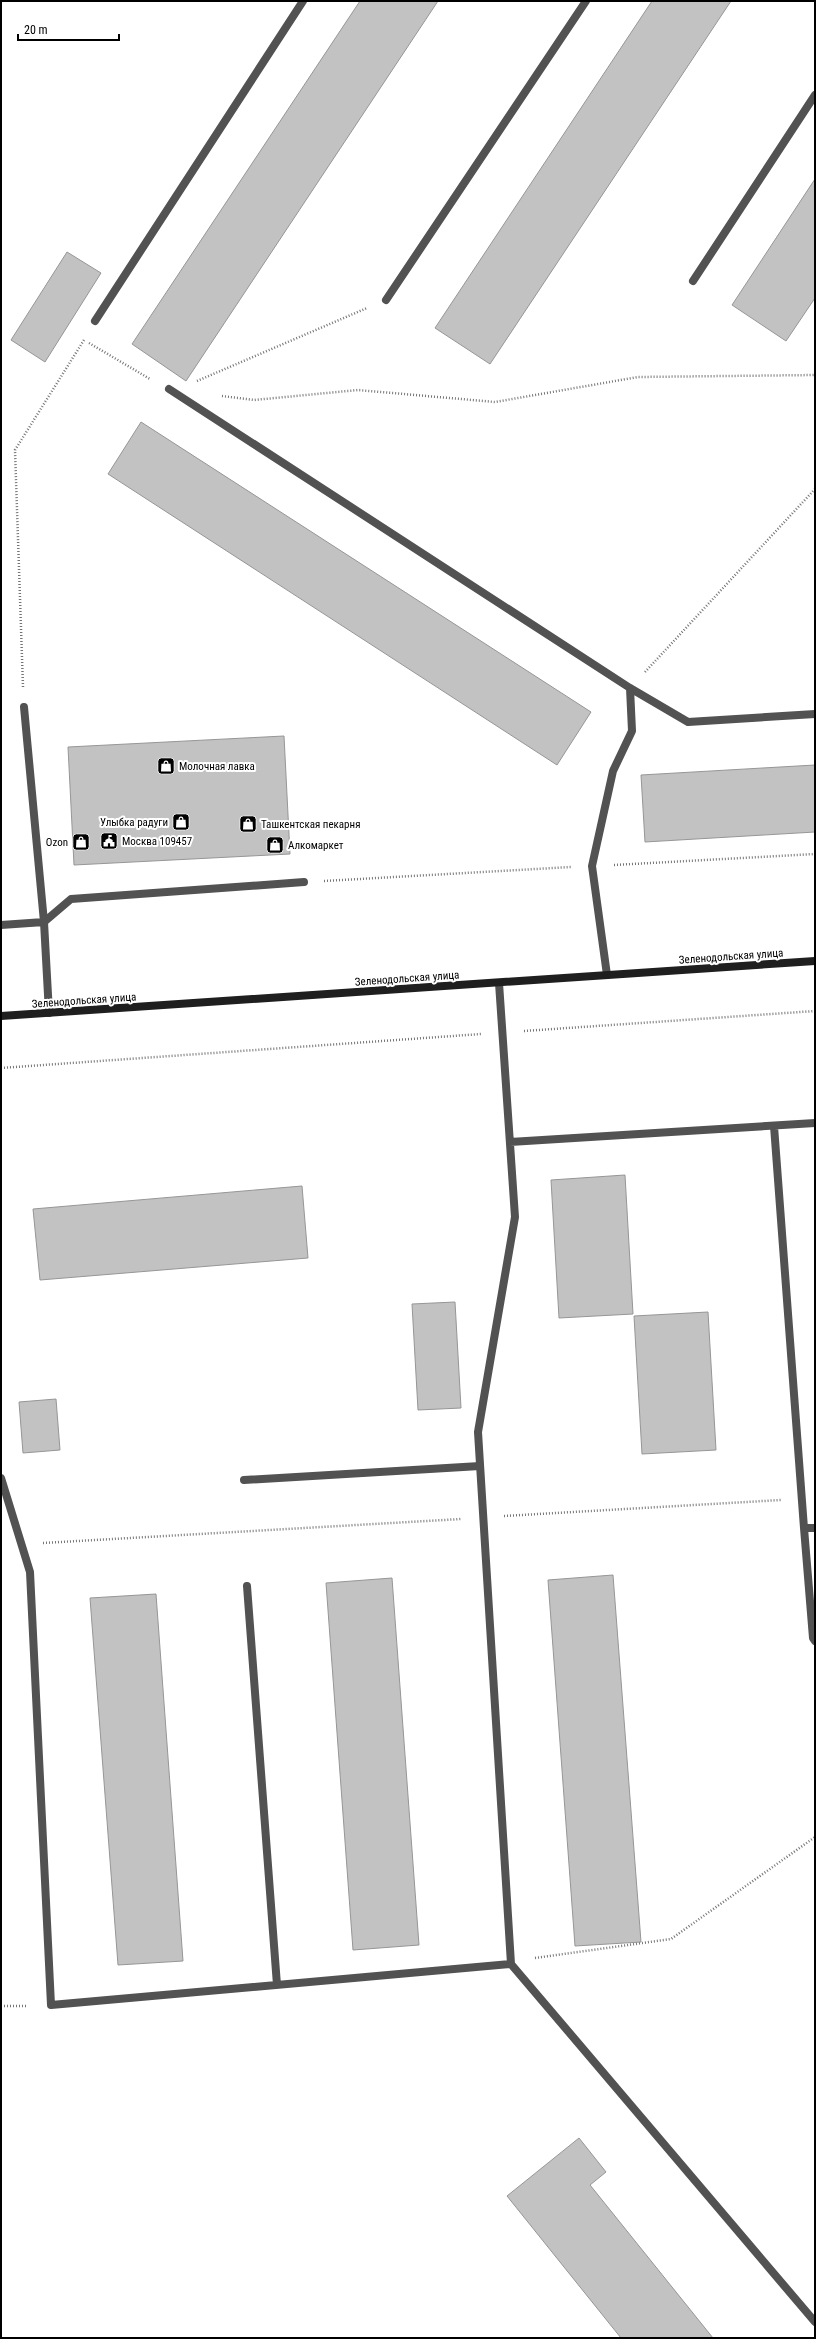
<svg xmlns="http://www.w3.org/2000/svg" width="816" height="2339" viewBox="0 0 816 2339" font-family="'Roboto Condensed',sans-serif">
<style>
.building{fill:#c2c2c2;stroke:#969696}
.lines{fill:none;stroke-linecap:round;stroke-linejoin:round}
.path{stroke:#747474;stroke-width:2.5;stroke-dasharray:1 2;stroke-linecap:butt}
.lane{stroke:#525252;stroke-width:8}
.secondary{stroke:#1f1f1f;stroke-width:8}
.labels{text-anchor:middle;stroke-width:4;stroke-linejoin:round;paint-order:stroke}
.poi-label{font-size:11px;fill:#000;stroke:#fff;text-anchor:start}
.street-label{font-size:11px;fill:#000;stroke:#fff}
</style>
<rect width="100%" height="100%" fill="#fff"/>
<!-- building -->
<path class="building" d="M360 1H438L186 381 132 344Z
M652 1H731L490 364 435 328Z
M815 179V298L786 341 732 305Z
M67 252 101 273 45 362 11 340Z
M141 422 591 712 557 765 108 474Z
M284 736 290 854 74 865 68 747Z
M815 765V832L645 842 641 775Z
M625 1175 633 1314 559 1318 551 1180Z
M302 1186 308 1258 40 1280 33 1209Z
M455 1302 461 1408 418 1410 412 1304Z
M708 1312 716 1450 642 1454 634 1316Z
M56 1399 60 1450 23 1453 19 1402Z
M613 1575 641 1942 575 1946 548 1580Z
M392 1578 419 1945 353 1950 326 1583Z
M156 1594 183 1961 118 1965 90 1598Z
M579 2138 606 2172 590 2185 713 2338H621L507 2196Z"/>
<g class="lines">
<!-- path -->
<path class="path" d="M89 343 150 379
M197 381 367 308
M222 396 254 400 358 390 495 402 638 377 815 375
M645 672 815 489
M23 687 15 450 84 340
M614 865 815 854
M324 881 571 867
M524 1031 815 1011
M1 1068 481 1034
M504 1516 781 1500
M43 1543 461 1519
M535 1958 671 1939 815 1837
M1 2006H28"/>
<!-- lane -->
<path class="lane" d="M693 281 815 95
M386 300 586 1
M95 321 303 1
M169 389 630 688 688 722 815 714
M24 707 44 922 49 1013
M1 925 44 922 71 899 304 882
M607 975 592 866 613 771 632 731 630 688
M774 1126 804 1528H815
M510 1142 815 1123
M1 1478 30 1572 51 2005 511 1964 478 1432 515 1217 499 983
M244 1480 480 1466
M804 1528 813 1638 815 1641
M247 1586 277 1985
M511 1964 815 2322"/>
<!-- secondary -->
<path class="secondary" d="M1 1016 815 961"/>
</g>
<!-- icons -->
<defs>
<symbol id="shop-square" viewBox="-11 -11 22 22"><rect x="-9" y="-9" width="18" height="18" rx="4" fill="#000" stroke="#fff"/><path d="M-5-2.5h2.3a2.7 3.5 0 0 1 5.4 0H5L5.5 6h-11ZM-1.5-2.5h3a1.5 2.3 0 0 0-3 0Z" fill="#fff"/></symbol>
<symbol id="civic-square" viewBox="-11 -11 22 22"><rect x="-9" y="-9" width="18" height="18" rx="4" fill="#000" stroke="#fff"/><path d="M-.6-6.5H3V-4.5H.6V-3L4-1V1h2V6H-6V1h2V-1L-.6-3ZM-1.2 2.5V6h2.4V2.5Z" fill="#fff"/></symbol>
</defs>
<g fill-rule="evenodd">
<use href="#shop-square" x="156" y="756" width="20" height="20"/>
<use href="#shop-square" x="171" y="812" width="20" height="20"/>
<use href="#shop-square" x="238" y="814" width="20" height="20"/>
<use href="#civic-square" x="99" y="831" width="20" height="20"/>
<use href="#shop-square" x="71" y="832" width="20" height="20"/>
<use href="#shop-square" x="265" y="835" width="20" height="20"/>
</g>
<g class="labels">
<!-- poi labels -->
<g class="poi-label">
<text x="179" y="770">Молочная лавка</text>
<text x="168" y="826" text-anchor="end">Улыбка радуги</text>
<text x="261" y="828">Ташкентская пекарня</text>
<text x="122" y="845">Москва 109457</text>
<text x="68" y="846" text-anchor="end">Ozon</text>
<text x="288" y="849">Алкомаркет</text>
</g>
<!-- street labels -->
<g class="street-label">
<text transform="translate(731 956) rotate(-4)" y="4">Зеленодольская улица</text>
<text transform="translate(407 978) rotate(-4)" y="4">Зеленодольская улица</text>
<text transform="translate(84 1000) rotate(-4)" y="4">Зеленодольская улица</text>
</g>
</g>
<!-- border -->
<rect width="816" height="2339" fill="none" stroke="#000000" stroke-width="4"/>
<!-- scale -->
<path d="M18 34v6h101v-6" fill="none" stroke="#000000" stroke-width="2"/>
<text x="24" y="34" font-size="12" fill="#000000" stroke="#ffffff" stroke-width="3" paint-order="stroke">20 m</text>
</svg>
